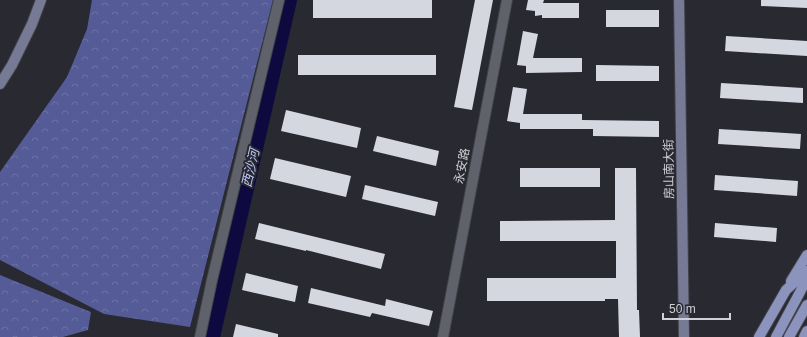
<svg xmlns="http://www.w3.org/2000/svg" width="807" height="337" viewBox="0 0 807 337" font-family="Helvetica,'Noto Sans SC',sans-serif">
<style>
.forest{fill:url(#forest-crowns)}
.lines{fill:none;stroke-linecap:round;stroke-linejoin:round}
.river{stroke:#0e093e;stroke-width:16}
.building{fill:#d4d6e0}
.minor-casing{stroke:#43444a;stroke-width:12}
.secondary-casing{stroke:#43444a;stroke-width:12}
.primary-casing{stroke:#43444a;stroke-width:12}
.minor{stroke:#60626b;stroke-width:10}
.secondary{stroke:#767a94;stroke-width:10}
.primary{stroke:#8c93bd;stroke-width:10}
.labels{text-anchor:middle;stroke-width:4;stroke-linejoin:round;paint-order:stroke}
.street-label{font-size:12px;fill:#d0d1d6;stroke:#282931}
.water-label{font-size:13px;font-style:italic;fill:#bec7fc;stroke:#282931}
</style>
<defs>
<pattern id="forest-crowns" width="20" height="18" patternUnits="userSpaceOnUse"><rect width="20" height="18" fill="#545b96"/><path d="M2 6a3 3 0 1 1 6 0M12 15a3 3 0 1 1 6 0" fill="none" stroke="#6c72a4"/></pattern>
</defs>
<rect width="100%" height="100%" fill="#282931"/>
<!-- forest -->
<path class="forest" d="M92 0H273L190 327 104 314 0 260V172L67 77 87 29Z
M0 275 91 312 88 330 63 337H0Z"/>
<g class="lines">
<!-- river -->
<path class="river" d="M212 337 289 0"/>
</g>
<!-- building -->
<path class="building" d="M313 0H432V18H313Z
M475 0H493L472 110 454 107Z
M528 0H544L543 3H579V18H542V15L535 16V11L526 10Z
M761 0H807V8L761 6Z
M606 10H659V27H606Z
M523 31 538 34 533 58H582V72L526 73V66L517 65Z
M726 36 807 41V56L725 51Z
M298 55H436V75H298Z
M596 65 659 66V81H596Z
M721 83 803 88V103L720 98Z
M513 87 527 89 523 114H582V120L659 121V137L593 136V129H520V123L507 121Z
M286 110 361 128 357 148 281 131Z
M719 129 801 134 800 149 718 144Z
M377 136 439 151 436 166 373 151Z
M275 158 351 176 346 197 270 179Z
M520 168H600V187H520Z
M615 168H636L637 310H639L640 337H619L618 299H605V301H487V278H616V241H500V221L615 220Z
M715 175 798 181 797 196 714 190Z
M365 185 438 202 435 216 362 199Z
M259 223 385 254 381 269 306 250V251L255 239Z
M715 223 777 228 776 242 714 237Z
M246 273 298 286 295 302 242 290Z
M311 288 385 306 386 299 433 311 429 326 372 313 370 317 308 303Z
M236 324 278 334V337H233Z"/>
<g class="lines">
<defs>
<path id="minor" d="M200 337 212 280 279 0
M443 337 507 0"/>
<path id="secondary" d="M679 0 684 337
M0 84 12 65 32 24 41 0"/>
<path id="primary" d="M791 281 807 255
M759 337 786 290 807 271
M776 337 807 279
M789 337 807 305
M804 337 807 331"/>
</defs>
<!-- minor casing -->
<use href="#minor" class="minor-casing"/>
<!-- secondary casing -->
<use href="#secondary" class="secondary-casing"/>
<!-- primary casing -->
<use href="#primary" class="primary-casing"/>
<!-- minor -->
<use href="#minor" class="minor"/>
<!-- secondary -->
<use href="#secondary" class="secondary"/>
<!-- primary -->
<use href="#primary" class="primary"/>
</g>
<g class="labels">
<!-- street labels -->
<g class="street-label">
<text transform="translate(462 166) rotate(-79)" y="4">永安路</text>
<text transform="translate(669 169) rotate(-91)" y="4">房山南大街</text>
</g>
<!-- water labels -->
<g class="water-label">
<text transform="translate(250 168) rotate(-77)" y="5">西沙河</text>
</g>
</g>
<!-- scale -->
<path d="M663 313v6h67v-6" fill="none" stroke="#d0d1d6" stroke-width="2"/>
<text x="669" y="313" font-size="12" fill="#d0d1d6" stroke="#282931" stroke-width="3" paint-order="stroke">50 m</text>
</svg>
